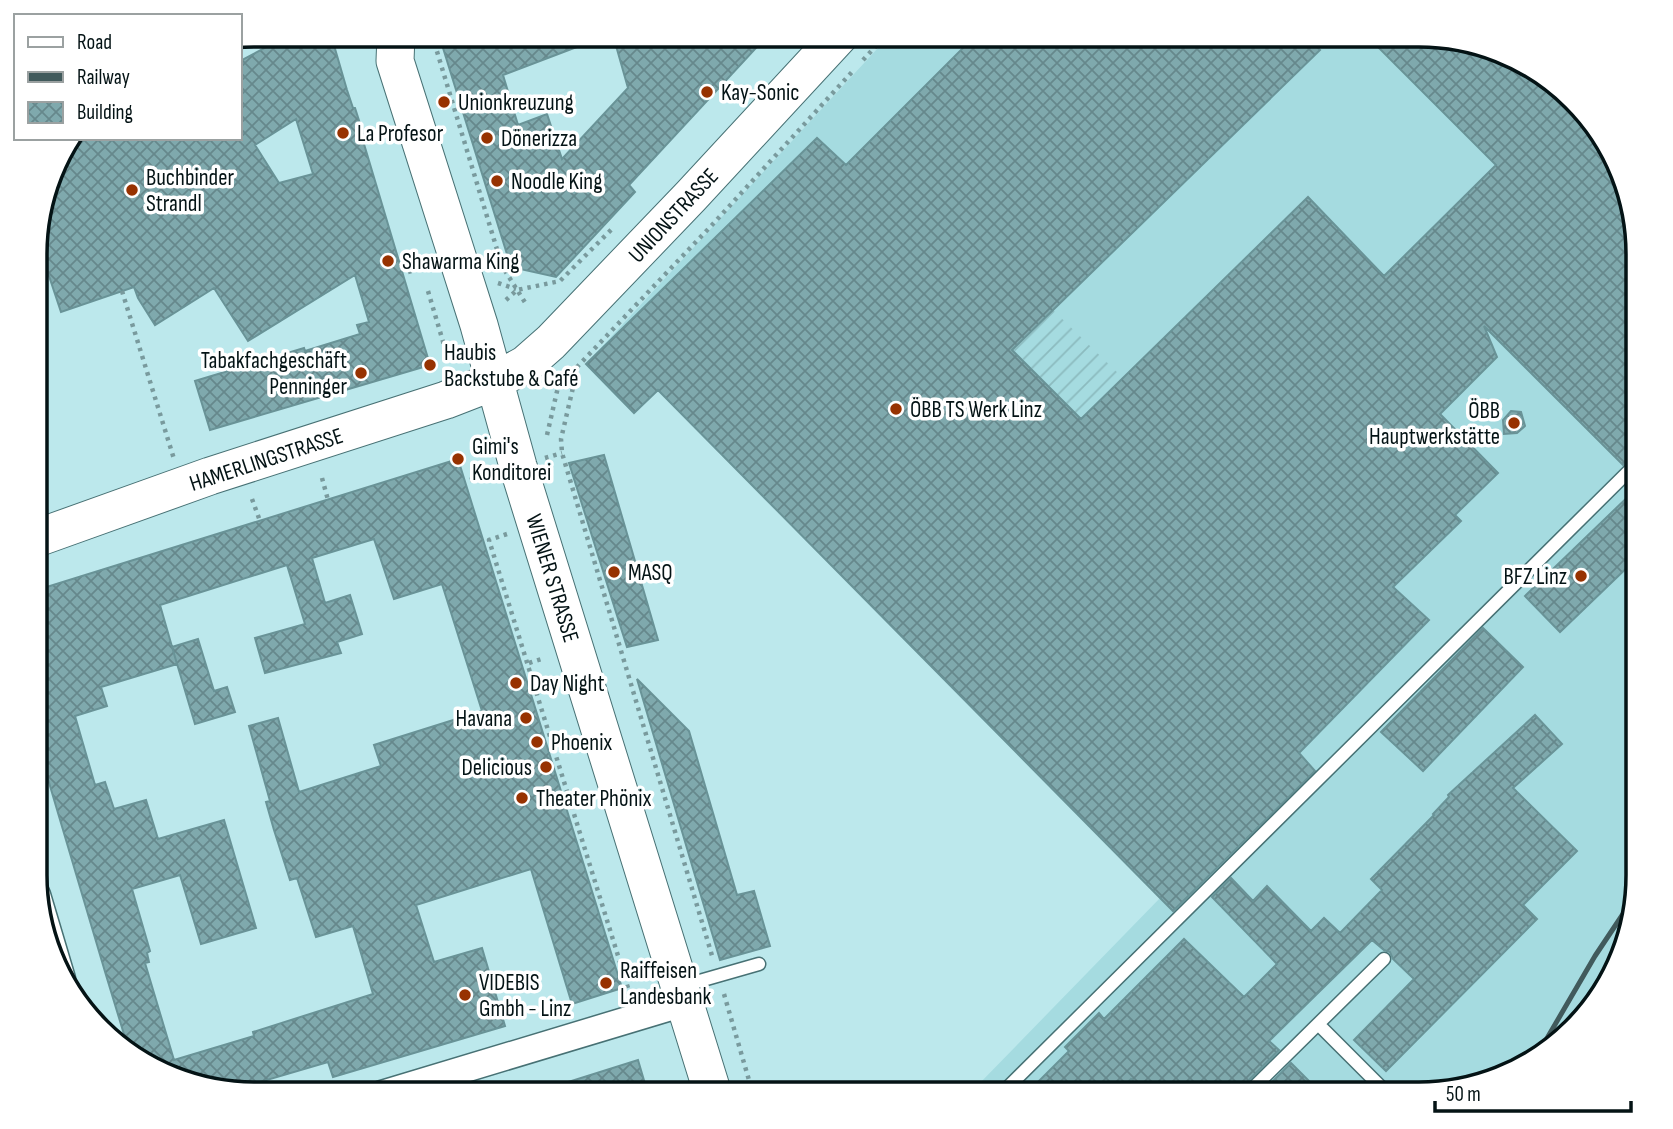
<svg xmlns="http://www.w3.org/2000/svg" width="1673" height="1129" viewBox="0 0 1673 1129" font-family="'Sofia Sans Condensed',sans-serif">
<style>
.built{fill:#a5dbe0}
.industrial{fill:url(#industrial-furrows)}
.building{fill:url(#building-cross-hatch);stroke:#699397;stroke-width:2;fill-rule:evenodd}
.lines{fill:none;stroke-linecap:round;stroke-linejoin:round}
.service-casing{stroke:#477174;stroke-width:15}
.minor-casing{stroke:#477174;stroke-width:29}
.secondary-casing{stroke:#477174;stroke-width:39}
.path{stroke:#799a9d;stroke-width:4.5;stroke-dasharray:3.5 5;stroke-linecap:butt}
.service{stroke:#fff;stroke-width:12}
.minor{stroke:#fff;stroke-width:26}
.secondary{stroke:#fff;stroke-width:37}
.rail{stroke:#415a5c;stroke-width:5}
.poi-dot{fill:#973201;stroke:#fff;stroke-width:2.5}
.labels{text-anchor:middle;stroke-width:7;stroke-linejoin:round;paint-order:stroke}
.poi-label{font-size:23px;fill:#041315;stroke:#fff;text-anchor:start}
.street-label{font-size:23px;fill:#041315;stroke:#fff}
.rim{fill:none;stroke:#041315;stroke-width:3.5}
</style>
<defs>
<pattern id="industrial-furrows" width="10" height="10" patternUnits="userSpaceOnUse" patternTransform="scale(1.75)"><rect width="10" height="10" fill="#a5dbe0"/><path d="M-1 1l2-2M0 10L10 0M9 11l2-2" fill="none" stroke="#8cbbbf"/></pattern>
<pattern id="building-cross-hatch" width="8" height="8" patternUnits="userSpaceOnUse" patternTransform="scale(1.75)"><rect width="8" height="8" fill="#7fa9ad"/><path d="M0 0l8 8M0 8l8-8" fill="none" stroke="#66888c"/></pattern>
</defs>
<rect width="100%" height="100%" fill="#bce8ec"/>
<!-- built -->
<path class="built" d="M890 35H1433L1490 47 1552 80 1638 240V889L1626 946 1593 1008 1516 1071 1419 1094H967L978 1085 1161 897 658 391 634 413 586 364Z"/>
<!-- industrial -->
<path class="industrial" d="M1053 310 1123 378 1081 419 1013 349Z"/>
<!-- building -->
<path class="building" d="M289 35H331L347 90 353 108H355L363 133 361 134 430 365 210 430 195 381 304 348 305 351 360 334 357 325 369 322 355 275 248 341 214 288 155 325 138 298 134 287 61 312 42 255 37 257V226L58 157 72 138H240V61ZM296 119 313 174 279 183 255 145Z
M439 35H497L501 46 530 35H603V37L503 75 518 125 547 114 562 159 628 88 613 35H768L629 185 635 192 556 277 511 267Z
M976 35H1305L1320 50 1012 350 1081 419 1308 197 1384 276 1496 165 1366 35H1433L1490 47 1552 80 1609 145 1638 240V453L1623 465 1484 326 1497 357 1440 414 1498 473 1455 515 1461 521 1393 587 1429 620 1299 753 1315 771 1173 911 658 390 634 413 586 364 817 138 846 165Z
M1511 411 1521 412 1525 426 1517 433 1504 434 1503 420Z
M604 455 658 640 627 647 569 463Z
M458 459 622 988 572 1004 531 869 416 905 434 962 482 948 505 1026 333 1077 328 1062 229 1091 183 1082 130 1054 106 975 37 742V590ZM374 539 394 599 442 584 482 711 374 745 381 766 299 792 278 718 249 726 270 801 266 802 274 830 290 880 297 878 316 937 353 926 373 994 253 1032 254 1036 174 1060 145 963 149 962 147 953 150 951 132 889 180 875 201 944 256 928 224 820 158 839 146 800 114 809 105 782 95 785 75 716 107 706 101 687 177 664 160 605 287 565 305 624 255 638 265 673 341 653 337 642 362 634 350 595 325 603 312 558Z
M1638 487V557L1560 632 1525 596Z
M1483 628 1523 667 1423 771 1381 732Z
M198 639 214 691 227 687 235 712 195 724 172 647Z
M637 679 689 731 737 895 754 891 770 946 720 960Z
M1535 715 1562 744 1513 788 1577 851 1523 905 1537 919 1386 1071 1354 1040 1414 979 1393 959 1390 952 1384 950 1372 940 1269 1041 1279 1050 1241 1088 1238 1094H1146L1131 1079 1117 1094H1026L1069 1051 1065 1047 1099 1013 1104 1019 1184 939 1244 997 1277 964 1212 897 1231 878 1253 901 1267 886 1311 931 1324 918 1340 933 1382 890 1371 879 1434 815 1433 814 1449 797 1448 795Z
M638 1060 648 1094H546V1089Z
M1291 1063 1322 1094H1260Z"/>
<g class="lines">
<defs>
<path id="service" d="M682 986 759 964
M1318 1024 1388 1094
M1001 1094 1638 462
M1247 1094 1384 959"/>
<path id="minor" d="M37 895 62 979
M382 1094 684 1003"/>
<path id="secondary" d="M396 35 395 61 479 325 518 466 713 1094
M37 538 210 476 446 400 495 381 526 364 551 342 691 196 840 35"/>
</defs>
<!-- service casing -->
<use href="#service" class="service-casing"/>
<!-- minor casing -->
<use href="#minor" class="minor-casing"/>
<!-- secondary casing -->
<use href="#secondary" class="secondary-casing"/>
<!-- path -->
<path class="path" d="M432 35 502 266 526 304
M863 60 886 35
M408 272 419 269 418 264
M498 283 516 289
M122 291 174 459
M428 291 447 355
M506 300 517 290 560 281 614 227
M571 373 575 379 561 439 562 453 713 959
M547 435 558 387 712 225 852 72
M37 452 47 447
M545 458 562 453
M322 478 328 500
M470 480 490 474
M252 499 260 521
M507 534 489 540 628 988 624 993
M529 663 545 658
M724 994 753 1094"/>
<!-- service -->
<use href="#service" class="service"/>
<!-- minor -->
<use href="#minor" class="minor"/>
<!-- secondary -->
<use href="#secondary" class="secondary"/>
<!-- rail -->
<path class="rail" d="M1580 1019 1627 941
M1539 1052 1595 956 1637 893"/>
</g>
<!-- markers -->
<g class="poi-dot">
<circle cx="707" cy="92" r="7"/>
<circle cx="444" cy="102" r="7"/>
<circle cx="343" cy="133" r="7"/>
<circle cx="487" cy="138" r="7"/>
<circle cx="497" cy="181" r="7"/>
<circle cx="132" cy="190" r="7"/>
<circle cx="388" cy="261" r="7"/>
<circle cx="430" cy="365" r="7"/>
<circle cx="361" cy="373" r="7"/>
<circle cx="896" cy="409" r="7"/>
<circle cx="1514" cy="423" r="7"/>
<circle cx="458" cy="459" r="7"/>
<circle cx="614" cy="572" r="7"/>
<circle cx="1581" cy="576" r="7"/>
<circle cx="516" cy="683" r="7"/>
<circle cx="526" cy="718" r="7"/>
<circle cx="537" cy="742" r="7"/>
<circle cx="546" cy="767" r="7"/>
<circle cx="522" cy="798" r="7"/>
<circle cx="606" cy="983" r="7"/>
<circle cx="465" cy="995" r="7"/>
</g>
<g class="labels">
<!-- poi labels -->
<g class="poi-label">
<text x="721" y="100">Kay-Sonic</text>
<text x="458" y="110">Unionkreuzung</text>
<text x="357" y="141">La Profesor</text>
<text x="501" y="146">Dönerizza</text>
<text x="146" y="185">Buchbinder<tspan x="146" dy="26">Strandl</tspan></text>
<text x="511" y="189">Noodle King</text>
<text x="402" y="269">Shawarma King</text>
<text x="444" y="360">Haubis<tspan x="444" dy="26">Backstube &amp; Café</tspan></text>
<text x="347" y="368" text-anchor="end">Tabakfachgeschäft<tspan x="347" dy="26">Penninger</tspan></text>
<text x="910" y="417">ÖBB TS Werk Linz</text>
<text x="1500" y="418" text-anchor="end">ÖBB<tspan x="1500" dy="26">Hauptwerkstätte</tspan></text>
<text x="472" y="454">Gimi's<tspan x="472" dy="26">Konditorei</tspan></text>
<text x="628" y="580">MASQ</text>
<text x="1567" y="584" text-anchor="end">BFZ Linz</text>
<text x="530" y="691">Day Night</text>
<text x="512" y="726" text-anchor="end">Havana</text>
<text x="551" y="750">Phoenix</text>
<text x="532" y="775" text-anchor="end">Delicious</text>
<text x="536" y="806">Theater Phönix</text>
<text x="620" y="978">Raiffeisen<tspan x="620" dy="26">Landesbank</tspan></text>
<text x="479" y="990">VIDEBIS<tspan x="479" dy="26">Gmbh - Linz</tspan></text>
</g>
<!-- street labels -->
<g class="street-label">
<text transform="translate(673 215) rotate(-47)" y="8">UNIONSTRASSE</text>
<text transform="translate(266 459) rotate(-18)" y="8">HAMERLINGSTRASSE</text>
<text transform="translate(553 578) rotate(73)" y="8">WIENER STRASSE</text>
</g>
</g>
<!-- crop -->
<path d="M0 0H1673V1129H0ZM254 47H1419A207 207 0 0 1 1626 254V875A207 207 0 0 1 1419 1082H254A207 207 0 0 1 47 875V254A207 207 0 0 1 254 47Z" fill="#fff" fill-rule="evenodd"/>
<path class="rim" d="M254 47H1419A207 207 0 0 1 1626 254V875A207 207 0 0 1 1419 1082H254A207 207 0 0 1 47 875V254A207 207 0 0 1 254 47Z"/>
<!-- legend -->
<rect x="14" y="14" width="228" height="126" fill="#ffffff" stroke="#9ba1a1" stroke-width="2"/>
<rect x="28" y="37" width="35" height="10" fill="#ffffff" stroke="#9ba1a1" stroke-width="2"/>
<text x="77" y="49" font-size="21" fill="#041315">Road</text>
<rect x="28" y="72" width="35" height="10" fill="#415a5c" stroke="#9ba1a1" stroke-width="2"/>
<text x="77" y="84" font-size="21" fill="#041315">Railway</text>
<rect x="28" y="102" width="35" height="21" fill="url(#building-cross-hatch)" stroke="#9ba1a1" stroke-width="2"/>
<text x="77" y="119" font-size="21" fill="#041315">Building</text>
<!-- scale -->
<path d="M1435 1101v10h196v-10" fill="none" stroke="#041315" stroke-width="3.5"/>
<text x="1446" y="1101" font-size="21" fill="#041315" stroke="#ffffff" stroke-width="5" paint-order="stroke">50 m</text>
</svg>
